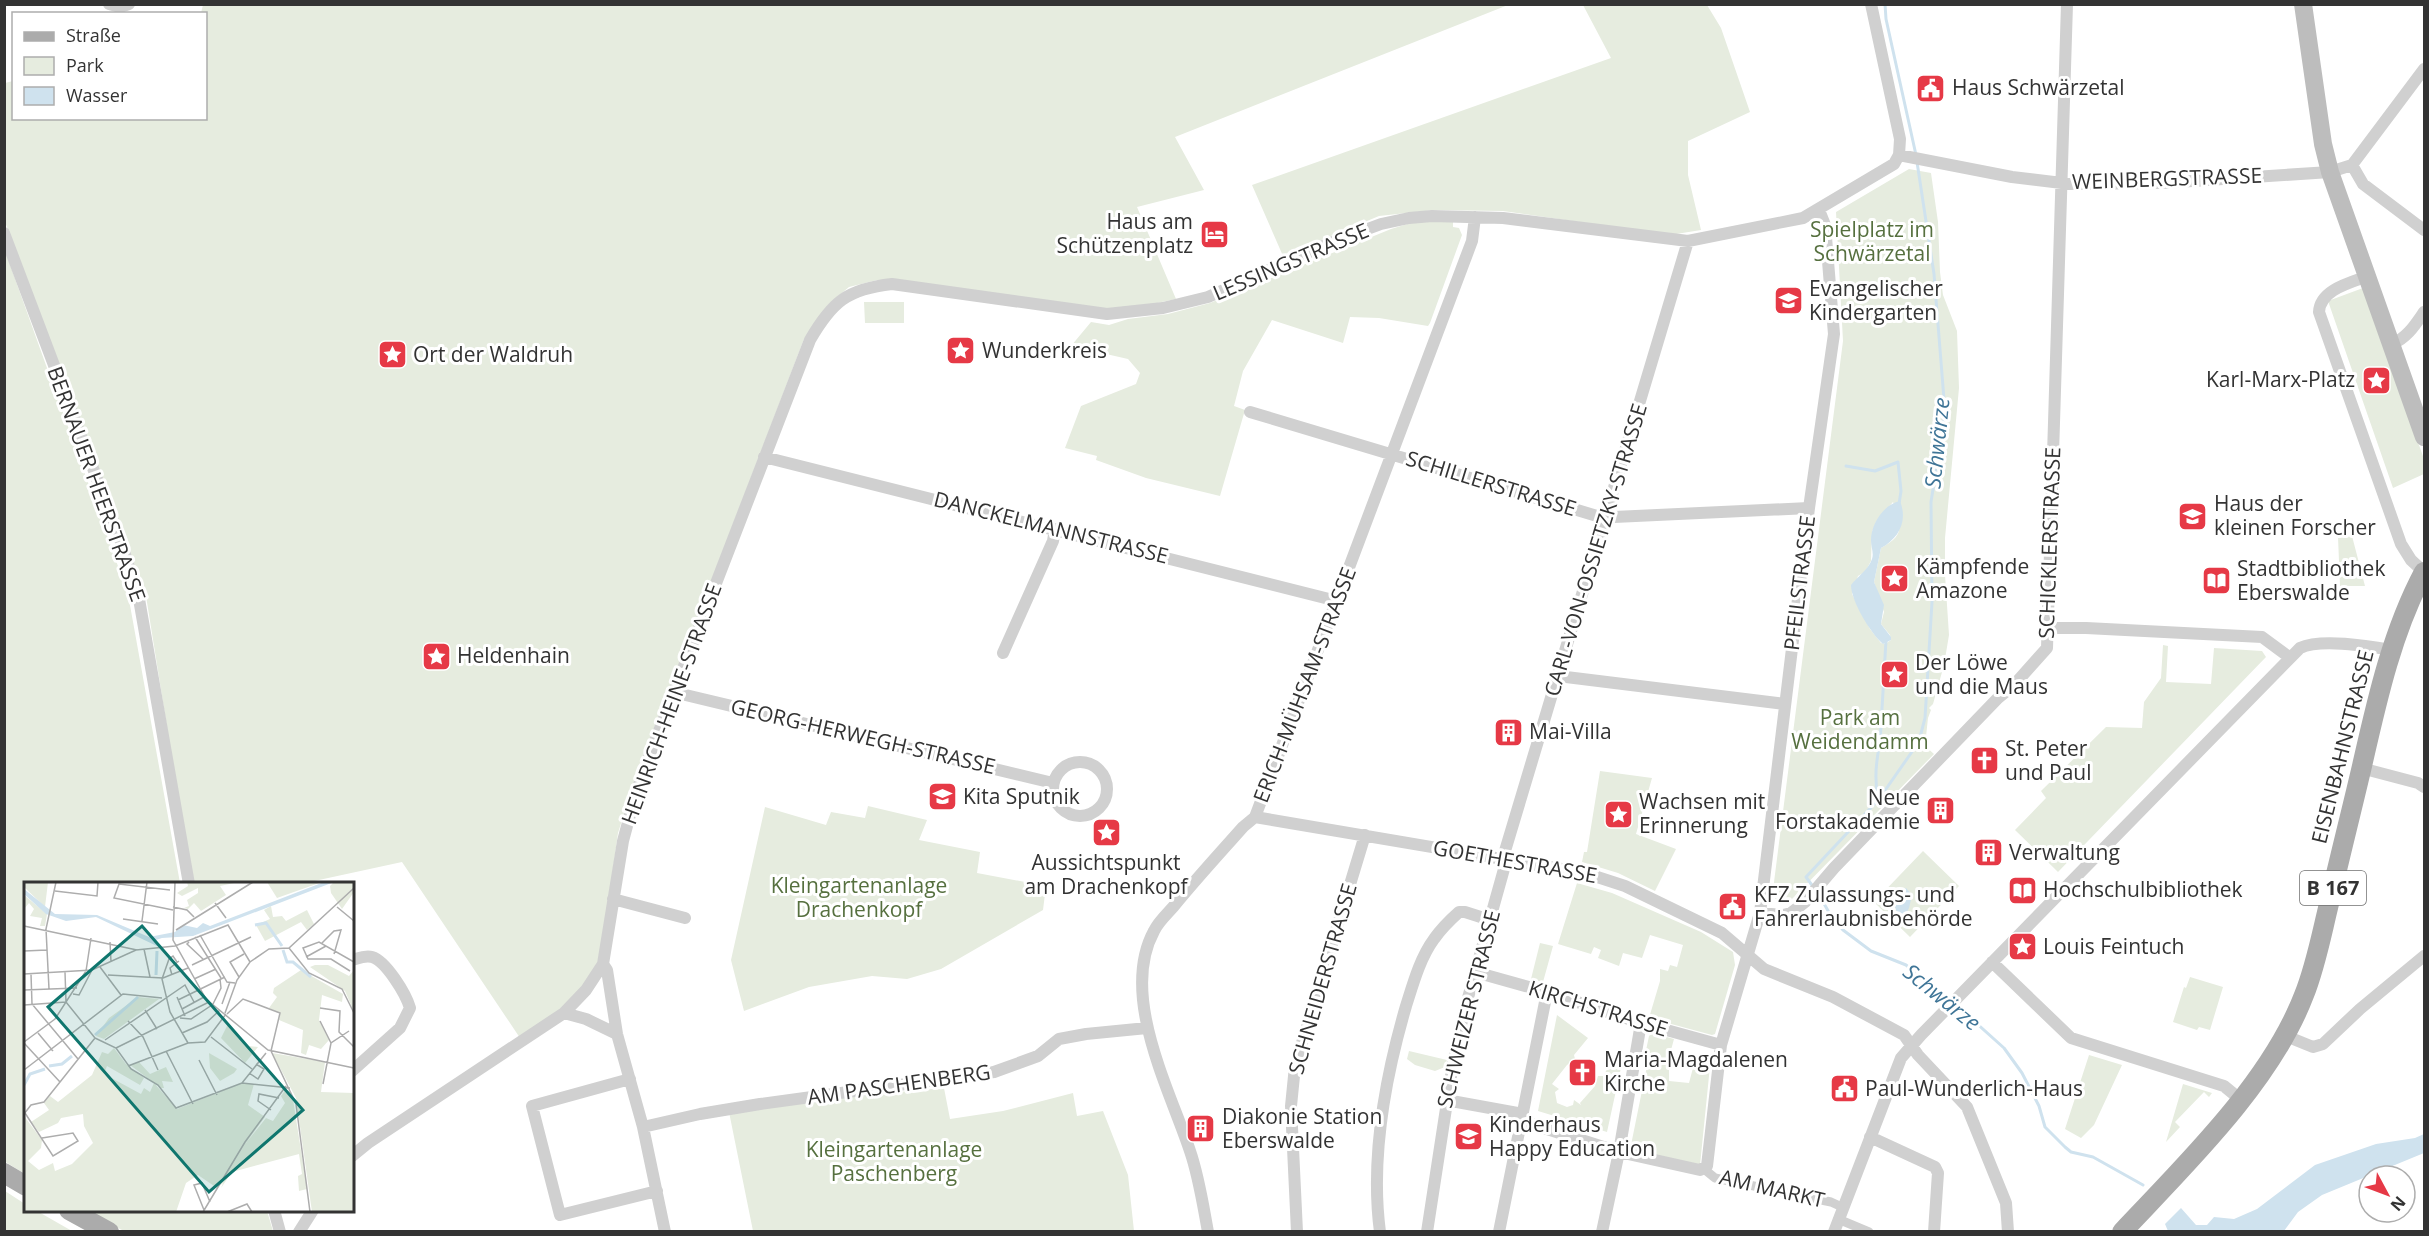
<svg xmlns="http://www.w3.org/2000/svg" width="2429" height="1236" viewBox="0 0 2429 1236" font-family="'Open Sans',sans-serif">
<style>
.green{fill:#e6ecdf;fill-rule:evenodd}
.water{fill:#cfe2ee}
.lines{fill:none;stroke-linecap:round;stroke-linejoin:round}
.stream{stroke:#cfe2ee;stroke-width:3}
.pedestrian{stroke:#d0d0d0;stroke-width:9}
.minor{stroke:#d0d0d0;stroke-width:12}
.secondary{stroke:#bdbdbd;stroke-width:18}
.primary{stroke:#ababab;stroke-width:20}
.labels{text-anchor:middle;stroke-width:6;stroke-linejoin:round;paint-order:stroke}
.shield{fill:#fff;stroke:#707070;stroke-width:1.5}
.shield-label{font-size:20px;font-weight:bold;fill:#333}
.poi-label{font-size:21px;fill:#333;stroke:#fff;text-anchor:start}
.street-label{font-size:21px;fill:#333;stroke:#fff}
.park-label{font-size:21px;fill:#56703f;stroke:#fff}
.water-label{font-size:22px;font-style:italic;fill:#3f7597;stroke:#fff}
.inset-river{fill:none;stroke:#cfe2ee;stroke-width:3}
.inset-road{fill:none;stroke:#adadad;stroke-width:1.5}
.view{fill:#0f766e;fill-opacity:0.15;stroke:#0f766e;stroke-width:3}
.inset-edge{fill:none;stroke:#333;stroke-width:3}
</style>
<rect width="100%" height="100%" fill="#fff"/>
<!-- green -->
<path class="green" d="M203 5H1508L1175 137 1204 190 1137 207 1176 299 1129 309 1112 311 877 280 849 287 829 304 804 339 691 634 640 763 618 833 600 962 579 992 557 1012 520 1038 402 862 305 883H192L146 596 5 222V83L13 81 14 118H206V14L201 13Z
M1583 5H1707L1721 28 1750 112 1688 141V175L1701 230 1670 235 1503 211 1434 210 1379 216 1283 256 1252 185 1611 58Z
M1909 169 1931 173 1938 222 1940 272 1943 295 1957 331 1959 388 1945 538V575L1949 635 1944 665 1933 704 1929 708 1931 710 1928 718 1925 746 1934 754 1793 898 1787 904 1782 905 1774 897 1773 890 1843 341 1836 212ZM1893 502C1901 525 1906 535 1881 548L1874 582 1884 612 1881 624 1890 635 1891 640 1885 644 1881 643 1870 629 1852 594 1858 576 1865 572 1871 561 1872 532 1876 522Z
M1414 222H1453V227L1459 228 1462 235 1430 323 1428 326 1379 318 1350 317 1343 343 1272 320 1243 371 1234 406 1245 410 1220 496 1146 478 1096 460 1097 456 1065 448 1081 406 1136 384 1140 373 1128 359 1071 346 1091 322 1109 325 1128 319 1168 314 1210 303 1391 229Z
M4 248 128 594 180 883 26 884 25 1174 4 1161Z
M2363 288 2424 459V474L2393 488 2328 301Z
M864 302H904V323H865Z
M2352 536 2365 586H2340L2338 537Z
M2163 645 2168 646 2166 682 2211 684 2214 648 2262 651 2266 657 2058 872 2015 830 2046 798 2041 791 2106 727 2142 728 2144 702 2161 678Z
M1600 771 1652 778 1636 834 1676 849 1655 891 1618 873 1582 862 1584 852H1587Z
M868 806 927 820 919 840 980 852 977 873 1046 886 1043 910 941 969 907 979 872 976 809 987 744 1011 731 960 765 807 826 825 831 812 865 818Z
M1923 851 1959 886 1910 937 1874 902Z
M1577 883 1612 893 1701 932 1733 952 1735 965 1715 1034 1712 1035 1649 1018 1660 981V969L1668 971 1670 965 1677 967 1683 945 1650 935 1642 958 1623 953 1619 966 1598 958 1601 950 1594 947 1591 954 1558 944Z
M1540 943 1553 946 1543 982 1531 979Z
M2190 977 2223 987 2210 1030 2199 1027 2197 1030 2173 1022 2184 987 2186 988Z
M1557 1015 1588 1038 1574 1055 1575 1059 1567 1065 1552 1084 1559 1089 1555 1092 1557 1103 1567 1107 1573 1105 1574 1100 1581 1105 1580 1103 1595 1086 1598 1076H1603L1614 1058 1622 1063 1607 1132 1538 1111Z
M1652 1033 1674 1039 1671 1050 1669 1051V1081L1689 1083 1694 1064 1710 1066 1700 1165 1630 1150 1648 1061 1644 1060 1649 1036Z
M1409 1051 1447 1060 1445 1067 1435 1071 1415 1065 1407 1059Z
M2089 1055 2122 1065 2094 1125 2081 1138 2065 1129Z
M2183 1084 2212 1093 2209 1097 2204 1092 2175 1122 2180 1127 2166 1142Z
M944 1088 950 1119 1003 1111 1073 1093 1077 1116 1103 1111 1128 1175 1134 1231H753L729 1112 760 1104Z
M5 1191 25 1204 26 1210 37 1211 72 1231H5Z
M84 1211H267L273 1231H124Z"/>
<!-- water -->
<path class="water" d="M1900 501C1908 521 1899 538 1881 548L1874 582 1884 605 1881 624 1891 637V640L1883 644C1871 634 1851 601 1851 585 1858 576 1868 570 1872 559 1874 553 1871 547 1871 540 1871 524 1884 504 1900 501Z
M1906 888 1912 895 1909 908 1901 923 1895 907 1898 892Z
M2424 1134V1153L2322 1195 2298 1212 2284 1231H2168L2165 1224 2181 1208 2196 1225H2207L2214 1217 2234 1219 2257 1209 2315 1165 2376 1144 2415 1138Z"/>
<g class="lines">
<!-- stream -->
<path class="stream" d="M1885 4 1886 19 1916 155
M1917 162 1934 274 1945 412 1931 502 1932 602 1925 718 1919 741
M1846 466 1875 471 1898 462 1901 491 1899 504
M1878 797C1874 779 1876 761 1880 743L1886 640
M1814 888 1806 877 1879 799 1916 746
M1818 893 1831 916 1843 930 1871 951 1906 965 1949 1000
M1955 1004 2004 1048 2022 1073 2039 1106 2045 1127 2065 1147 2071 1152 2093 1157 2143 1185"/>
<!-- pedestrian -->
<path class="pedestrian" d="M1704 1169 1715 1178 1831 1202 1842 1207
M1838 1219 1869 1232"/>
<!-- minor -->
<path class="minor" d="M109 4 120 7 129 4
M1899 155 2012 177 2070 184 2162 183 2330 172 2352 165 2424 69
M2352 165 2363 184 2424 230
M4 233 122 545 139 599 189 884
M2368 276C2349 283 2320 290 2319 312L2401 544 2411 560 2424 572
M2392 344C2407 338 2415 325 2424 312
M1250 412 1597 516 1614 517 1809 508
M764 457 1337 601
M2048 628H2086L2262 637 2289 657
M1003 653 1053 541 1055 529
M1558 676 1785 704
M673 692 1053 783
M1053 789a27 27 0 1 1 54 0a27 27 0 1 1-54 0Z
M2361 768 2418 783 2424 787
M1255 817 1585 873 1625 886 1722 933 1764 969 1833 997 1904 1035 1918 1055 1967 1107 2006 1203 2008 1232
M613 899 685 918
M1760 913 1783 915 1791 913 1805 902 1834 868 1998 698 2014 685 2047 648 2067 4
M352 960C359 958 365 955 372 957 386 961 406 994 410 1008L400 1028 352 1071
M1992 962 2071 1038 2224 1086 2241 1100
M603 964 607 970 617 1034 643 1127 665 1232
M1475 972 1547 992 1641 1023 1721 1045
M564 1013 586 1019 617 1034
M2286 1036 2313 1047 2323 1044 2360 1009 2424 956
M630 1079 532 1106 560 1215 657 1191
M1446 1100 1523 1114
M1522 1121 1619 1152 1700 1170 1707 1166 1721 1045 1760 913 1809 508 1834 334 1825 225 1819 210
M643 1127 700 1114 760 1104 994 1072 1038 1056 1059 1039 1086 1034 1147 1028
M1870 1137 1935 1167 1938 1173 1934 1232
M352 1156 368 1143 564 1013 586 990 603 964 623 841 635 796 652 749 810 340C832 302 847 289 892 284L1107 314 1163 308 1208 297 1330 243 1381 224 1409 218 1432 216 1503 218 1688 241 1803 218 1894 164 1899 155 1900 139 1871 4
M274 1210 280 1232
M299 1232 313 1210
M1208 1232C1203 1205 1199 1177 1190 1151 1170 1090 1119 995 1154 931 1158 922 1167 914 1174 906 1196 879 1220 853 1243 827L1255 817 1472 241 1475 217
M1297 1232 1291 1106 1295 1066 1365 835
M1380 1232C1370 1157 1385 1078 1406 1006 1413 984 1420 958 1434 939 1441 929 1450 920 1459 912H1465L1490 920
M1427 1232 1453 1063 1464 1012 1504 869 1505 851 1688 241
M1499 1232 1547 992
M1602 1232 1619 1152 1641 1023
M1834 1232 1901 1058 1921 1035 2300 648C2321 638 2368 646 2391 650"/>
<!-- secondary -->
<path class="secondary" d="M2303 4 2323 144 2330 172 2424 437"/>
<!-- primary -->
<path class="primary" d="M4 1173 26 1186
M69 1210 109 1232
M2122 1232C2186 1164 2271 1082 2304 995 2315 968 2321 937 2328 908 2339 860 2351 813 2362 766 2377 700 2392 632 2424 572"/>
</g>
<!-- icons -->
<defs>
<symbol id="civic-square" viewBox="-11 -11 22 22"><rect x="-9" y="-9" width="18" height="18" rx="4" fill="#e63946" stroke="#fff"/><path d="M-.6-6.5H3V-4.5H.6V-3L4-1V1h2V6H-6V1h2V-1L-.6-3ZM-1.2 2.5V6h2.4V2.5Z" fill="#fff"/></symbol>
<symbol id="hotel-square" viewBox="-11 -11 22 22"><rect x="-9" y="-9" width="18" height="18" rx="4" fill="#e63946" stroke="#fff"/><path d="M-6-4.5h1.5V1H6V5H4.5V3h-9V5H-6ZM-4 0a1.8 1.8 0 1 1 3.6 0ZM.5 0V-2.5h3Q6-2.5 6 0Z" fill="#fff"/></symbol>
<symbol id="school-square" viewBox="-11 -11 22 22"><rect x="-9" y="-9" width="18" height="18" rx="4" fill="#e63946" stroke="#fff"/><path d="M0-5L7-2L0 1L-7-2ZM-4 1L0 2.5L4 1V4Q0 6-4 4Z" fill="#fff"/></symbol>
<symbol id="sight-square" viewBox="-11 -11 22 22"><rect x="-9" y="-9" width="18" height="18" rx="4" fill="#e63946" stroke="#fff"/><path d="M0-6L1.8-2.2L6-1.7L2.9 1.2L3.7 5.4L0 3.3L-3.7 5.4L-2.9 1.2L-6-1.7L-1.8-2.2Z" fill="#fff"/></symbol>
<symbol id="library-square" viewBox="-11 -11 22 22"><rect x="-9" y="-9" width="18" height="18" rx="4" fill="#e63946" stroke="#fff"/><path d="M-6-4Q-3-5.5-.7-3.5V5Q-3 3-6 4ZM6-4Q3-5.5 .7-3.5V5Q3 3 6 4Z" fill="#fff"/></symbol>
<symbol id="building-square" viewBox="-11 -11 22 22"><rect x="-9" y="-9" width="18" height="18" rx="4" fill="#e63946" stroke="#fff"/><path d="M-4-6H4V6H1V3H-1V6H-4ZM-2.5-4.3h1.7v1.8h-1.7ZM.8-4.3h1.7v1.8H.8ZM-2.5-1h1.7V.8h-1.7ZM.8-1h1.7V.8H.8Z" fill="#fff"/></symbol>
<symbol id="church-square" viewBox="-11 -11 22 22"><rect x="-9" y="-9" width="18" height="18" rx="4" fill="#e63946" stroke="#fff"/><path d="M-1.2-6h2.4v3.5h3.3v2.4h-3.3V6h-2.4V-.1h-3.3v-2.4h3.3Z" fill="#fff"/></symbol>
</defs>
<g fill-rule="evenodd">
<use href="#civic-square" x="1914" y="72" width="33" height="33"/>
<use href="#hotel-square" x="1198" y="218" width="33" height="33"/>
<use href="#school-square" x="1772" y="284" width="33" height="33"/>
<use href="#sight-square" x="944" y="334" width="33" height="33"/>
<use href="#sight-square" x="376" y="338" width="33" height="33"/>
<use href="#sight-square" x="2360" y="364" width="33" height="33"/>
<use href="#school-square" x="2176" y="500" width="33" height="33"/>
<use href="#sight-square" x="1878" y="562" width="33" height="33"/>
<use href="#library-square" x="2200" y="564" width="33" height="33"/>
<use href="#sight-square" x="420" y="640" width="33" height="33"/>
<use href="#sight-square" x="1878" y="658" width="33" height="33"/>
<use href="#building-square" x="1492" y="716" width="33" height="33"/>
<use href="#church-square" x="1968" y="744" width="33" height="33"/>
<use href="#school-square" x="926" y="780" width="33" height="33"/>
<use href="#building-square" x="1924" y="794" width="33" height="33"/>
<use href="#sight-square" x="1602" y="798" width="33" height="33"/>
<use href="#sight-square" x="1090" y="816" width="33" height="33"/>
<use href="#building-square" x="1972" y="836" width="33" height="33"/>
<use href="#library-square" x="2006" y="874" width="33" height="33"/>
<use href="#civic-square" x="1716" y="890" width="33" height="33"/>
<use href="#sight-square" x="2006" y="930" width="33" height="33"/>
<use href="#church-square" x="1566" y="1056" width="33" height="33"/>
<use href="#civic-square" x="1828" y="1072" width="33" height="33"/>
<use href="#building-square" x="1184" y="1112" width="33" height="33"/>
<use href="#school-square" x="1452" y="1120" width="33" height="33"/>
</g>
<g class="labels">
<!-- shield labels -->
<rect class="shield" x="2300" y="871" width="66" height="34" rx="4.5"/>
<g class="shield-label">
<text x="2333" y="895">B 167</text>
</g>
<!-- poi labels -->
<g class="poi-label">
<text x="1952" y="95">Haus Schwärzetal</text>
<text x="1193" y="229" text-anchor="end">Haus am<tspan x="1193" dy="24">Schützenplatz</tspan></text>
<text x="1809" y="296">Evangelischer<tspan x="1809" dy="24">Kindergarten</tspan></text>
<text x="982" y="358">Wunderkreis</text>
<text x="413" y="362">Ort der Waldruh</text>
<text x="2355" y="387" text-anchor="end">Karl-Marx-Platz</text>
<text x="2214" y="511">Haus der<tspan x="2214" dy="24">kleinen Forscher</tspan></text>
<text x="1916" y="574">Kämpfende<tspan x="1916" dy="24">Amazone</tspan></text>
<text x="2237" y="576">Stadtbibliothek<tspan x="2237" dy="24">Eberswalde</tspan></text>
<text x="457" y="663">Heldenhain</text>
<text x="1915" y="670">Der Löwe<tspan x="1915" dy="24">und die Maus</tspan></text>
<text x="1529" y="739">Mai-Villa</text>
<text x="2005" y="756">St. Peter<tspan x="2005" dy="24">und Paul</tspan></text>
<text x="963" y="804">Kita Sputnik</text>
<text x="1920" y="805" text-anchor="end">Neue<tspan x="1920" dy="24">Forstakademie</tspan></text>
<text x="1639" y="809">Wachsen mit<tspan x="1639" dy="24">Erinnerung</tspan></text>
<text x="2009" y="860">Verwaltung</text>
<text x="1106" y="870" text-anchor="middle">Aussichtspunkt<tspan x="1106" dy="24">am Drachenkopf</tspan></text>
<text x="2043" y="897">Hochschulbibliothek</text>
<text x="1754" y="902">KFZ Zulassungs- und<tspan x="1754" dy="24">Fahrerlaubnisbehörde</tspan></text>
<text x="2043" y="954">Louis Feintuch</text>
<text x="1604" y="1067">Maria-Magdalenen<tspan x="1604" dy="24">Kirche</tspan></text>
<text x="1865" y="1096">Paul-Wunderlich-Haus</text>
<text x="1222" y="1124">Diakonie Station<tspan x="1222" dy="24">Eberswalde</tspan></text>
<text x="1489" y="1132">Kinderhaus<tspan x="1489" dy="24">Happy Education</tspan></text>
</g>
<!-- street labels -->
<g class="street-label">
<text transform="translate(2167 179) rotate(-2)" y="7">WEINBERGSTRASSE</text>
<text transform="translate(1291 262) rotate(-23)" y="7">LESSINGSTRASSE</text>
<text transform="translate(96 484) rotate(70)" y="7">BERNAUER HEERSTRASSE</text>
<text transform="translate(1491 484) rotate(17)" y="7">SCHILLERSTRASSE</text>
<text transform="translate(1051 528) rotate(14)" y="7">DANCKELMANNSTRASSE</text>
<text transform="translate(2050 543) rotate(-88)" y="7">SCHICKLERSTRASSE</text>
<text transform="translate(1596 550) rotate(-73)" y="7">CARL-VON-OSSIETZKY-STRASSE</text>
<text transform="translate(1800 583) rotate(-83)" y="7">PFEILSTRASSE</text>
<text transform="translate(1305 685) rotate(-69)" y="7">ERICH-MÜHSAM-STRASSE</text>
<text transform="translate(672 704) rotate(-70)" y="7">HEINRICH-HEINE-STRASSE</text>
<text transform="translate(863 737) rotate(13)" y="7">GEORG-HERWEGH-STRASSE</text>
<text transform="translate(2343 747) rotate(-76)" y="7">EISENBAHNSTRASSE</text>
<text transform="translate(1515 862) rotate(10)" y="7">GOETHESTRASSE</text>
<text transform="translate(1323 979) rotate(-74)" y="7">SCHNEIDERSTRASSE</text>
<text transform="translate(1469 1009) rotate(-76)" y="7">SCHWEIZER STRASSE</text>
<text transform="translate(1598 1009) rotate(17)" y="7">KIRCHSTRASSE</text>
<text transform="translate(899 1085) rotate(-8)" y="7">AM PASCHENBERG</text>
<text transform="translate(1772 1189) rotate(13)" y="7">AM MARKT</text>
</g>
<!-- park labels -->
<g class="park-label">
<text x="1872" y="237">Spielplatz im<tspan x="1872" dy="24">Schwärzetal</tspan></text>
<text x="1860" y="725">Park am<tspan x="1860" dy="24">Weidendamm</tspan></text>
<text x="859" y="893">Kleingartenanlage<tspan x="859" dy="24">Drachenkopf</tspan></text>
<text x="894" y="1157">Kleingartenanlage<tspan x="894" dy="24">Paschenberg</tspan></text>
</g>
<!-- water labels -->
<g class="water-label">
<text transform="translate(1937 443) rotate(-84)" y="8">Schwärze</text>
<text transform="translate(1942 997) rotate(39)" y="8">Schwärze</text>
</g>
</g>
<!-- overview -->
<g transform="translate(24 882)">
<rect width="330" height="330" fill="#fff"/>
<path d="M0 0H24L21 25 0 5ZM163 0H215L196 4 202 13 177 29 170 21 164 27 160 26 165 24 163 18 174 11V6L158 14 153 11 164 4ZM243 0H298L253 16ZM310 0H330V10L318 27 307 11 306 4ZM0 13 23 32 21 44H16L18 36 6 34 10 27 5 21 0 27ZM247 24 249 35 258 34 262 39 283 28 290 42 283 48 277 40 241 59 232 43 246 37 240 28ZM291 83H304L325 94 330 88V130L321 109 286 85ZM277 88 319 112 318 120 298 113 295 138 305 158 297 167 285 163 282 173 277 171 279 148 255 138 256 131 245 126 253 115 249 111 250 106ZM114 115 135 117 80 157 72 154 85 136ZM204 142 224 164 234 165 221 181 197 156ZM90 166 102 182 120 196 116 203 83 184 80 192 117 212 120 206 126 210 130 201 153 227 218 201 230 202 224 223 241 235 222 261 242 236 249 239 261 221 257 214 262 207 268 211 283 307 275 309 274 294 278 292 275 272 208 290 197 306 199 301 193 306 174 293 162 301 152 330H0V234L18 258 17 266 4 279 15 288 29 281 31 289 48 282 69 261 60 244 59 232 37 236 34 241 15 250 7 240 25 228 20 221 26 214 34 220 68 193 78 170 84 172ZM185 171 213 187 210 191 196 199 186 186ZM248 171 301 180 297 210 330 211V330H288L272 216ZM115 180 126 192 142 185 149 200 138 199 140 206H137L106 183Z" fill="#e6ecdf"/>
<path d="M300 0H310L169 54 138 56 132 58 135 65 72 35 42 39 22 32 0 12V7L31 32 73 33 125 55 151 50 159 43 173 46 179 41 186 44Z" fill="#cfe2ee"/>
<path class="inset-river" d="M231 43 242 41 258 64M259 68 263 80H269L287 95M132 93 133 69M71 153 114 115M25 184 38 182 48 174M0 203 6 192 21 187"/>
<path class="inset-road" d="M151 0 149 58 182 117 244 168 330 186M146 8 95 2 90 16 149 28M31 9 73 14 74 0M191 21 202 36M149 25 163 28 170 35M313 25 330 39M99 37 134 42M118 39 123 0M0 44 113 68M152 48 229 0M176 53 203 100 211 101M171 55 197 96M86 60 87 80M165 60 163 62 180 78M298 61 310 49 317 48 310 72M151 64 204 43 226 80M265 66 285 91 318 107 330 131M120 67 126 95M0 69 23 68M282 75 302 64M153 80 149 74 145 77 138 97 146 130 164 161M168 83 227 55M76 85 97 113M62 89 67 56M326 89 307 77H284L279 66 295 60 330 80M41 90 42 120M0 92 68 88 112 68 151 64M7 92 8 122 54 177M84 93 139 96 164 86M148 93 146 86 155 79M215 95 206 80 220 72M170 97 192 87M25 107 22 47 32 0M0 108 53 106M49 112 55 113 68 88M153 115 161 134M154 118 201 95M189 122 197 106 196 97M198 122 206 100M0 123 42 120 71 156M296 126 316 129 315 150 330 165M158 127 180 115M121 128 133 147M201 131 213 98 226 80 245 67 265 66 330 6M203 132 219 117 256 131 247 169M156 136 167 137 188 123M104 139 119 155 134 188M296 139 307 161M14 151 29 169M158 151 183 140 196 128M187 155 228 187M71 156 92 166 107 187 134 203 152 226 218 201 266 206M81 158 161 103 170 120M0 160 31 137 62 89M0 161 36 200 20 220 7 223 0 232M92 166 185 120M142 169 169 222M247 169 272 222 286 330M175 178 193 213M104 184 164 161 181 160 202 132M0 188 99 112 138 116M225 191 234 197 240 187 232 182M36 200 71 156M218 201 242 171M299 202 307 161 325 149M247 228 234 219 235 212 255 216M1 231 29 274 54 259 49 251 18 256M180 328 170 303 178 301 186 320M179 330 221 260 262 204M203 330 223 322 228 330"/>
<path class="view" d="M118 44 279 228 185 310 24 125Z"/>
<rect width="330" height="330" class="inset-edge"/>
</g>
<!-- border -->
<rect width="2429" height="1236" fill="none" stroke="#333333" stroke-width="12"/>
<!-- legend -->
<rect x="12" y="12" width="195" height="108" fill="#ffffff" stroke="#adadad" stroke-width="1.5"/>
<rect x="24" y="32" width="30" height="9" fill="#ababab" stroke="#adadad" stroke-width="1.5"/>
<text x="66" y="42" font-size="18" fill="#333333">Straße</text>
<rect x="24" y="57" width="30" height="18" fill="#e6ecdf" stroke="#adadad" stroke-width="1.5"/>
<text x="66" y="72" font-size="18" fill="#333333">Park</text>
<rect x="24" y="87" width="30" height="18" fill="#cfe2ee" stroke="#adadad" stroke-width="1.5"/>
<text x="66" y="102" font-size="18" fill="#333333">Wasser</text>
<!-- north arrow -->
<g transform="translate(2387 1194) rotate(131)"><circle r="28" fill="#ffffff" stroke="#adadad" stroke-width="1.5"/>
<path d="M0-4.5L10 22L0 15L-10 22Z" fill="#e63946"/>
<text y="-9" font-size="16" font-weight="bold" text-anchor="middle" fill="#333333">N</text>
</g>
</svg>
